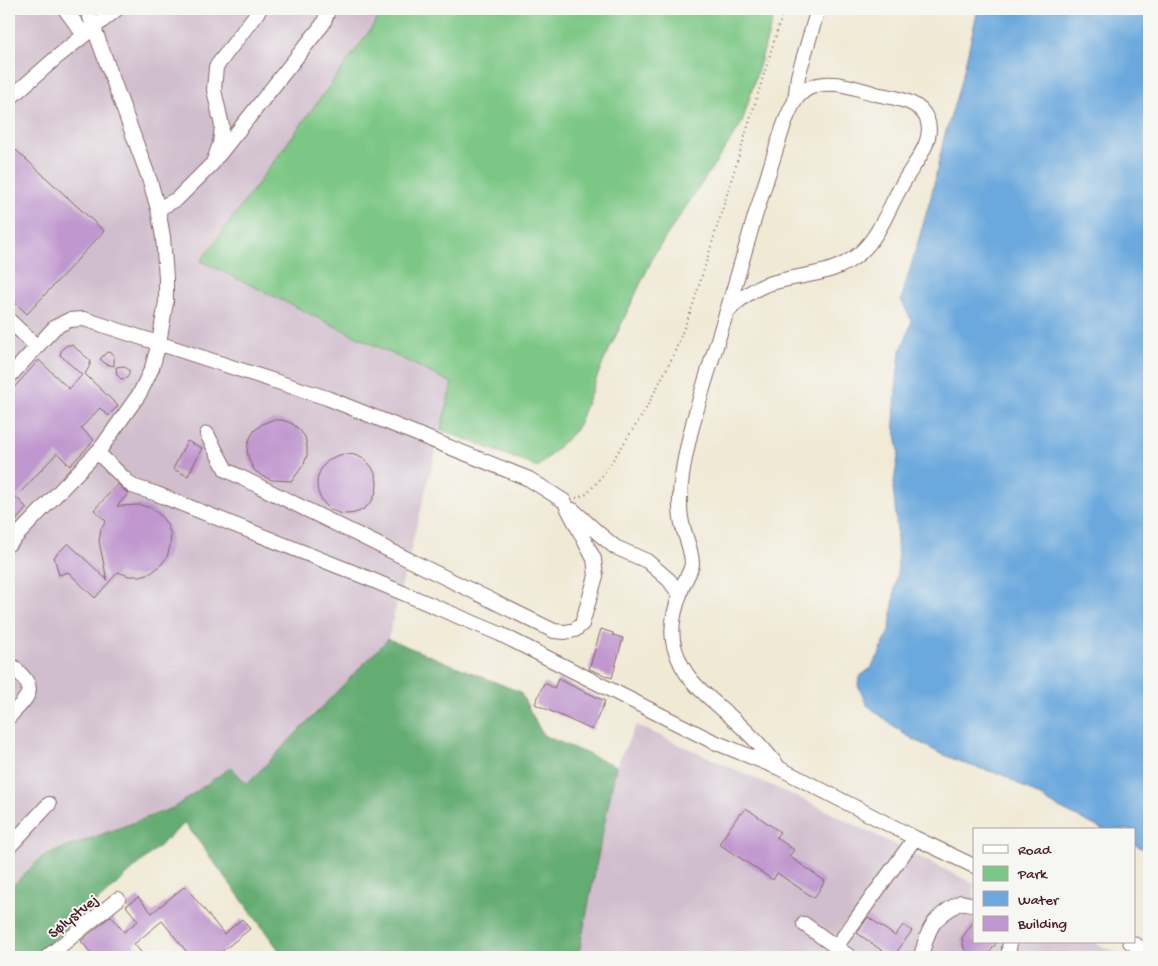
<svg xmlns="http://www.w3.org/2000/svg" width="1158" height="966" viewBox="0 0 1158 966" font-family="'Gochi Hand',sans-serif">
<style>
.industrial{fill:#d0bdcd}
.green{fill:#7bc785;stroke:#627358}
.forest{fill:#64ac72;stroke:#57664e}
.water{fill:#6ba8dd;stroke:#5a6484}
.building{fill:#c097ce}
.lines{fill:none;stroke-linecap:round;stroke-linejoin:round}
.minor-casing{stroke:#846666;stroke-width:16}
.path{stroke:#846666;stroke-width:2;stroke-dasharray:1 4;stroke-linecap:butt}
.minor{stroke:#fff;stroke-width:14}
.labels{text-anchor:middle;stroke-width:4;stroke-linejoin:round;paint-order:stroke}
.street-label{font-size:16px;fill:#4a1f2b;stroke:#f6f6f2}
</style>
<rect width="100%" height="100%" fill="#f6f6f2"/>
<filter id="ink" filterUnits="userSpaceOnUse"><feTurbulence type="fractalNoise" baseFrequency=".02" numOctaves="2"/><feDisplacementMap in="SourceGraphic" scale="10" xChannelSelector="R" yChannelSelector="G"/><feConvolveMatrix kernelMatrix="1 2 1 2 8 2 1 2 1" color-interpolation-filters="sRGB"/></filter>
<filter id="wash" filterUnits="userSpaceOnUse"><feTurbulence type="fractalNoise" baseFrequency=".0096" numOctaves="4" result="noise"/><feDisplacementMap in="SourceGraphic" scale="20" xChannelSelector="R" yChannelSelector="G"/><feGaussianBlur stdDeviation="1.12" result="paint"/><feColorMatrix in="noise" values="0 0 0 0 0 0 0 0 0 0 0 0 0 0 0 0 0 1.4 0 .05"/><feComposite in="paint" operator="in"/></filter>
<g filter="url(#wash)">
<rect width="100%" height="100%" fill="#f0e9d4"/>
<!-- industrial -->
<path class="industrial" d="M9 9H384L367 36 201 261 453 383 388 639 247 784 231 767 173 808 43 856 9 889Z
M636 725 815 805 974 884V942H1094L1125 957H578L616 766Z"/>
<!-- green -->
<path class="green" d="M384 9H776L742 123 655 253 601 367 576 430 538 467 441 430 452 383 201 261 366 36Z"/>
<!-- forest -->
<path class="forest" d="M388 639 520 692 543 735 616 766 578 957H298L295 952 288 957H284L185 823 35 957H9V889L43 856 173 808 231 767 247 784Z"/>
<!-- water -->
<path class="water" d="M978 9H1149V852L1134 844V830H1104L1059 808 1003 775 968 765 937 752 904 734 867 705 858 686 859 677 871 668 880 653 890 628 898 565 896 516 893 488 899 451 894 423 896 389 900 354 912 321 901 300 931 197 944 138 961 82Z"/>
<g id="blocks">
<!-- building -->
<path class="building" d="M16 150 104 231 27 314 9 297V158Z
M67 345H72L91 361 89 367 85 374 118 406 108 416 100 408 81 428 94 440 70 466 57 453 16 497 27 508 9 528V393L39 360 69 389 82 375 60 355 62 349Z
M107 352 111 353 114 356V366L106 364 100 359Z
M124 366 129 370V374L127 378 121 379 117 375 116 367Z
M272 420H282L291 423 299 429 305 437 307 446V455L304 464 292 481 272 480 262 476 254 470 249 460 247 450 249 440 254 431 262 424Z
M187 441 202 448 188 476 173 469Z
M317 484a30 30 0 1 1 60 0a30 30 0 1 1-60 0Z
M118 484 128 494 117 506 140 505 151 508 160 515 167 524 171 535 170 546 167 557 160 566 151 573 140 576H129L118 572 95 598 68 572 59 575 54 557 68 543 107 580 99 541 101 529 106 521 94 510Z
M601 629 613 633V635L623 638 612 678 589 669Z
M558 679 605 701 592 730 535 704 544 683 554 688Z
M746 808 780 832 776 837 794 850 789 856 825 881 814 898 777 873 773 880 719 844 740 813 742 814Z
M185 886 224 934 242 919 250 929 215 957H191L162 921 134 944 145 957H94L81 941 111 916 124 932 138 921 126 906 138 897 152 913Z
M868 917 895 936 903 925 912 931 893 957H891L857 933Z
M974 921V942H997L987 956 975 957 964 949 962 938Z"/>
</g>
</g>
<g filter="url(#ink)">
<use href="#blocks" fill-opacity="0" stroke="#846666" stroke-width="1"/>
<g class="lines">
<defs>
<path id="minor" d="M65 9 84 35
M9 99 57 57 117 9
M795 101 798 76 818 9
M218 156 323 24 327 14 325 9
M158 209 177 199 213 163 220 144 222 126 214 90 216 67 260 9
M727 312C738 300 750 291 765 285 798 273 832 278 860 253 882 233 890 203 906 178 916 161 935 140 927 119 919 100 894 98 876 94 855 88 828 77 807 89 803 91 797 97 795 101 788 112 783 127 779 140 771 164 764 189 756 213 744 253 733 293 720 333 706 380 689 427 682 476 680 489 679 504 681 518 683 533 692 548 692 564 691 571 686 578 683 585 676 605 668 628 675 649 685 682 706 694 730 716 748 732 765 749 779 768
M9 320 37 347
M9 377 55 327 69 320 84 319 327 398 529 479 564 501 594 559 596 576 582 624 575 630 565 632 554 631 226 470 207 434
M97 452 132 486 157 494 365 577 500 634 712 741 779 768 915 838 836 947
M573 510 597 532 615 547 647 561 669 580 680 595
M9 544 101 448 140 393 152 368 159 343 166 302V278L163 237 158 209 150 181 87 9
M9 663C37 688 34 691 9 717
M915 838 974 866
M9 847 49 804
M804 924 850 957
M1130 942 1149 952
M47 957 118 899
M921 957C929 926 932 918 961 902L974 905
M1008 957 1010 942"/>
</defs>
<!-- minor casing -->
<use href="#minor" class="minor-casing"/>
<!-- path -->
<path class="path" d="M576 498 587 494 603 475 645 411 673 356 693 305 784 9"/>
<!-- minor -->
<use href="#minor" class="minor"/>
</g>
</g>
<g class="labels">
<!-- street labels -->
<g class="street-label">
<text transform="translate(72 915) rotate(-39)" y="6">Sølystvej</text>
</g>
</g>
<!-- margin -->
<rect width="1158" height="966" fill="none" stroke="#f6f6f2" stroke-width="30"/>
<!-- legend -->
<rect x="973" y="828" width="162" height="115" fill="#f6f6f2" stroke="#b1a0a2"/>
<rect x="983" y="845" width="25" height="8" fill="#ffffff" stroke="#b1a0a2"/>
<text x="1018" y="854" font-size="15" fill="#4a1f2b">Road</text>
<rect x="983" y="866" width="25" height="15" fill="#7bc785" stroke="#b1a0a2"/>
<text x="1018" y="878" font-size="15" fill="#4a1f2b">Park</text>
<rect x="983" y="891" width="25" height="15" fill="#6ba8dd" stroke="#b1a0a2"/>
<text x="1018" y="904" font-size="15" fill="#4a1f2b">Water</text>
<rect x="983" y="916" width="25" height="15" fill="#c097ce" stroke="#b1a0a2"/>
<text x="1018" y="928" font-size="15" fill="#4a1f2b">Building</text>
</svg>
